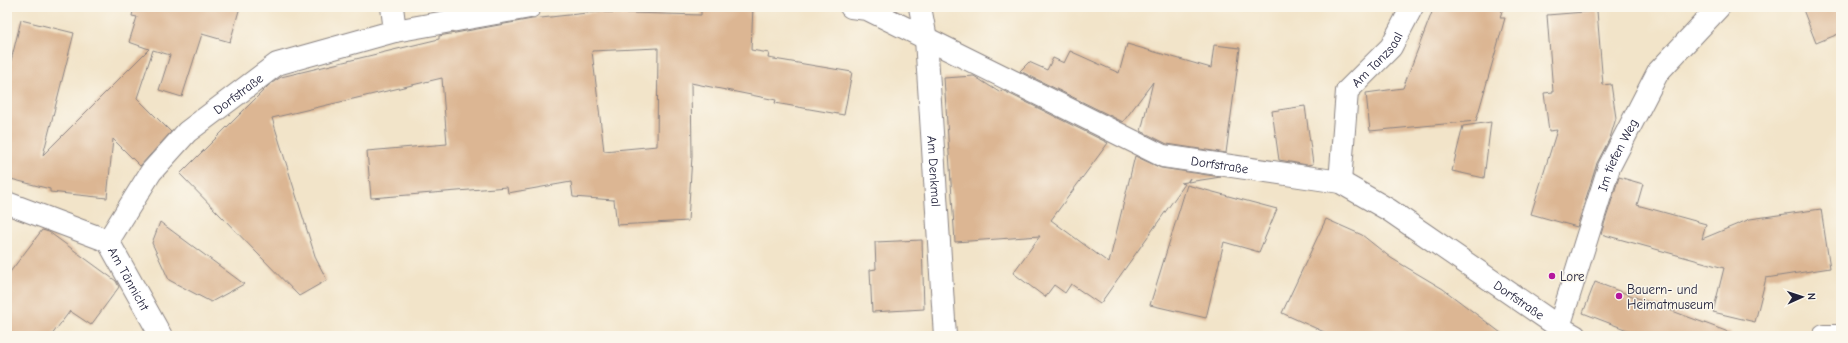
<svg xmlns="http://www.w3.org/2000/svg" width="1848" height="343" viewBox="0 0 1848 343" font-family="'Comic Neue',sans-serif">
<style>
.building{fill:#dcb693;fill-rule:evenodd}
.lines{fill:none;stroke-linecap:round;stroke-linejoin:round}
.street-casing{stroke:#8a8382;stroke-width:24}
.street{stroke:#fff;stroke-width:22}
.poi-dot{fill:#b5179e;stroke:#fbf7ec;stroke-width:1.5}
.labels{text-anchor:middle;stroke-width:3;stroke-linejoin:round;paint-order:stroke}
.street-label{font-size:13px;fill:#22223b;stroke:#fbf7ec}
.poi-label{font-size:13px;fill:#22223b;stroke:#fbf7ec;text-anchor:start}
</style>
<rect width="100%" height="100%" fill="#fbf7ec"/>
<filter id="ink" filterUnits="userSpaceOnUse"><feTurbulence type="fractalNoise" baseFrequency=".025" numOctaves="2"/><feDisplacementMap in="SourceGraphic" scale="8" xChannelSelector="R" yChannelSelector="G"/><feConvolveMatrix kernelMatrix="1 2 1 2 8 2 1 2 1" color-interpolation-filters="sRGB"/></filter>
<filter id="wash" filterUnits="userSpaceOnUse"><feTurbulence type="fractalNoise" baseFrequency=".012" numOctaves="4" result="noise"/><feDisplacementMap in="SourceGraphic" scale="16" xChannelSelector="R" yChannelSelector="G"/><feGaussianBlur stdDeviation="0.9" result="paint"/><feColorMatrix in="noise" values="0 0 0 0 0 0 0 0 0 0 0 0 0 0 0 0 0 1.4 0 .05"/><feComposite in="paint" operator="in"/></filter>
<g filter="url(#wash)">
<rect width="100%" height="100%" fill="#f2e4c9"/>
<g id="blocks">
<!-- building -->
<path class="building" d="M134 7H240L230 42 202 34 182 97 159 90 170 55 153 50 137 98 171 132 140 166 113 139 107 198 50 192V189L7 178V77L21 20 74 33 43 155 149 49 129 42 137 17 132 16Z
M701 7H753L751 50 769 53 768 58 852 72 844 115 775 103 776 100 691 83 692 156 688 221 617 225 614 200 573 197 571 182 508 193 507 187 371 198 367 151 447 144 442 78 272 118 316 259 327 280 299 296 180 174 269 85 281 77 439 39V36L532 19 596 12 701 15ZM658 48 657 146 604 151 592 51Z
M1434 7H1503L1500 18H1505L1476 121 1370 131 1366 93 1403 88Z
M1802 7H1841V33L1816 43Z
M1597 11 1603 85 1611 84 1616 118 1610 138 1597 163 1577 227 1531 214 1557 130 1549 131 1544 93 1553 92 1547 15Z
M1127 44 1211 68 1214 45 1240 48 1226 153 1167 144 1141 131 1153 82 1123 122 1020 71 1029 62 1047 70 1053 58 1064 63 1070 51 1119 73Z
M974 76 999 92 1002 90 1108 143 1051 220 1109 263 1135 156 1161 168 1221 177 1188 182 1190 178 1187 182 1181 183 1185 184 1100 304 1071 284 1065 293 1054 285 1045 297 1013 273 1040 236 955 242 944 78Z
M1305 106 1313 164 1307 165 1279 160 1272 111Z
M1491 122 1484 178 1452 171 1463 126Z
M1619 177 1643 184 1637 205 1706 224 1702 239 1750 219 1821 209 1830 268 1766 278 1755 322 1713 312 1724 268 1601 234Z
M1187 185 1277 209 1259 252 1224 242 1206 318 1150 305Z
M1326 219 1362 235 1391 258 1443 289 1505 336H1333L1282 313Z
M160 222 244 284 211 302 169 280 152 243Z
M42 230 49 232 116 281 119 287 91 325 70 311 51 336H7V276Z
M922 240 924 309 872 312 870 270 876 269 875 242Z
M1595 282 1731 333 1730 336H1643L1583 313Z"/>
</g>
</g>
<g filter="url(#ink)">
<use href="#blocks" fill-opacity="0" stroke="#8a8382" stroke-width="1"/>
<g class="lines">
<defs>
<g id="street">
<path d="M392 7 395 31"/>
<path id="s1" d="M851 7 867 9 1163 156 1340 182 1389 210 1559 327 1575 336"/>
<path id="s2" d="M920 7 926 39 945 336"/>
<path id="s3" d="M1340 182 1347 91 1391 47 1412 7"/>
<path d="M7 203 108 241"/>
<path id="s4" d="M108 241 151 172 187 132 277 64 395 31 530 7"/>
<path id="s5" d="M108 241 161 336"/>
<path id="s6" d="M1559 327 1609 167 1658 72 1719 7"/>
<path d="M1824 336H1841"/>
</g>
</defs>
<!-- street casing -->
<use href="#street" class="street-casing"/>
<!-- street -->
<use href="#street" class="street"/>
</g>
</g>
<!-- markers -->
<g class="poi-dot">
<circle cx="1552" cy="276" r="4"/>
<circle cx="1619" cy="296" r="4"/>
</g>
<g class="labels">
<!-- street labels -->
<g class="street-label">
<text dy="5" stroke="none"><textPath href="#s3" startOffset="135">Am Tanzsaal</textPath></text>
<text dy="5" stroke="none"><textPath href="#s4" startOffset="199">Dorfstraße</textPath></text>
<text dy="5" stroke="none"><textPath href="#s6" startOffset="182">Im tiefen Weg</textPath></text>
<text dy="5" stroke="none"><textPath href="#s1" startOffset="404">Dorfstraße</textPath></text>
<text dy="5" stroke="none"><textPath href="#s2" startOffset="165">Am Denkmal</textPath></text>
<text dy="5" stroke="none"><textPath href="#s5" startOffset="43">Am Tännicht</textPath></text>
<text dy="5" stroke="none"><textPath href="#s1" startOffset="740">Dorfstraße</textPath></text>
</g>
<!-- poi labels -->
<g class="poi-label">
<text x="1560" y="281">Lore</text>
<text x="1627" y="294">Bauern- und<tspan x="1627" dy="15">Heimatmuseum</tspan></text>
</g>
</g>
<!-- margin -->
<rect width="1848" height="343" fill="none" stroke="#fbf7ec" stroke-width="24"/>
<!-- north arrow -->
<g transform="translate(1802 297) rotate(87)" stroke="#fbf7ec" stroke-width="3" paint-order="stroke">
<path d="M0-3L7 15L0 10L-7 15Z" fill="#22223b"/>
<text y="-6" font-size="11" font-weight="bold" text-anchor="middle" fill="#22223b">N</text>
</g>
</svg>
